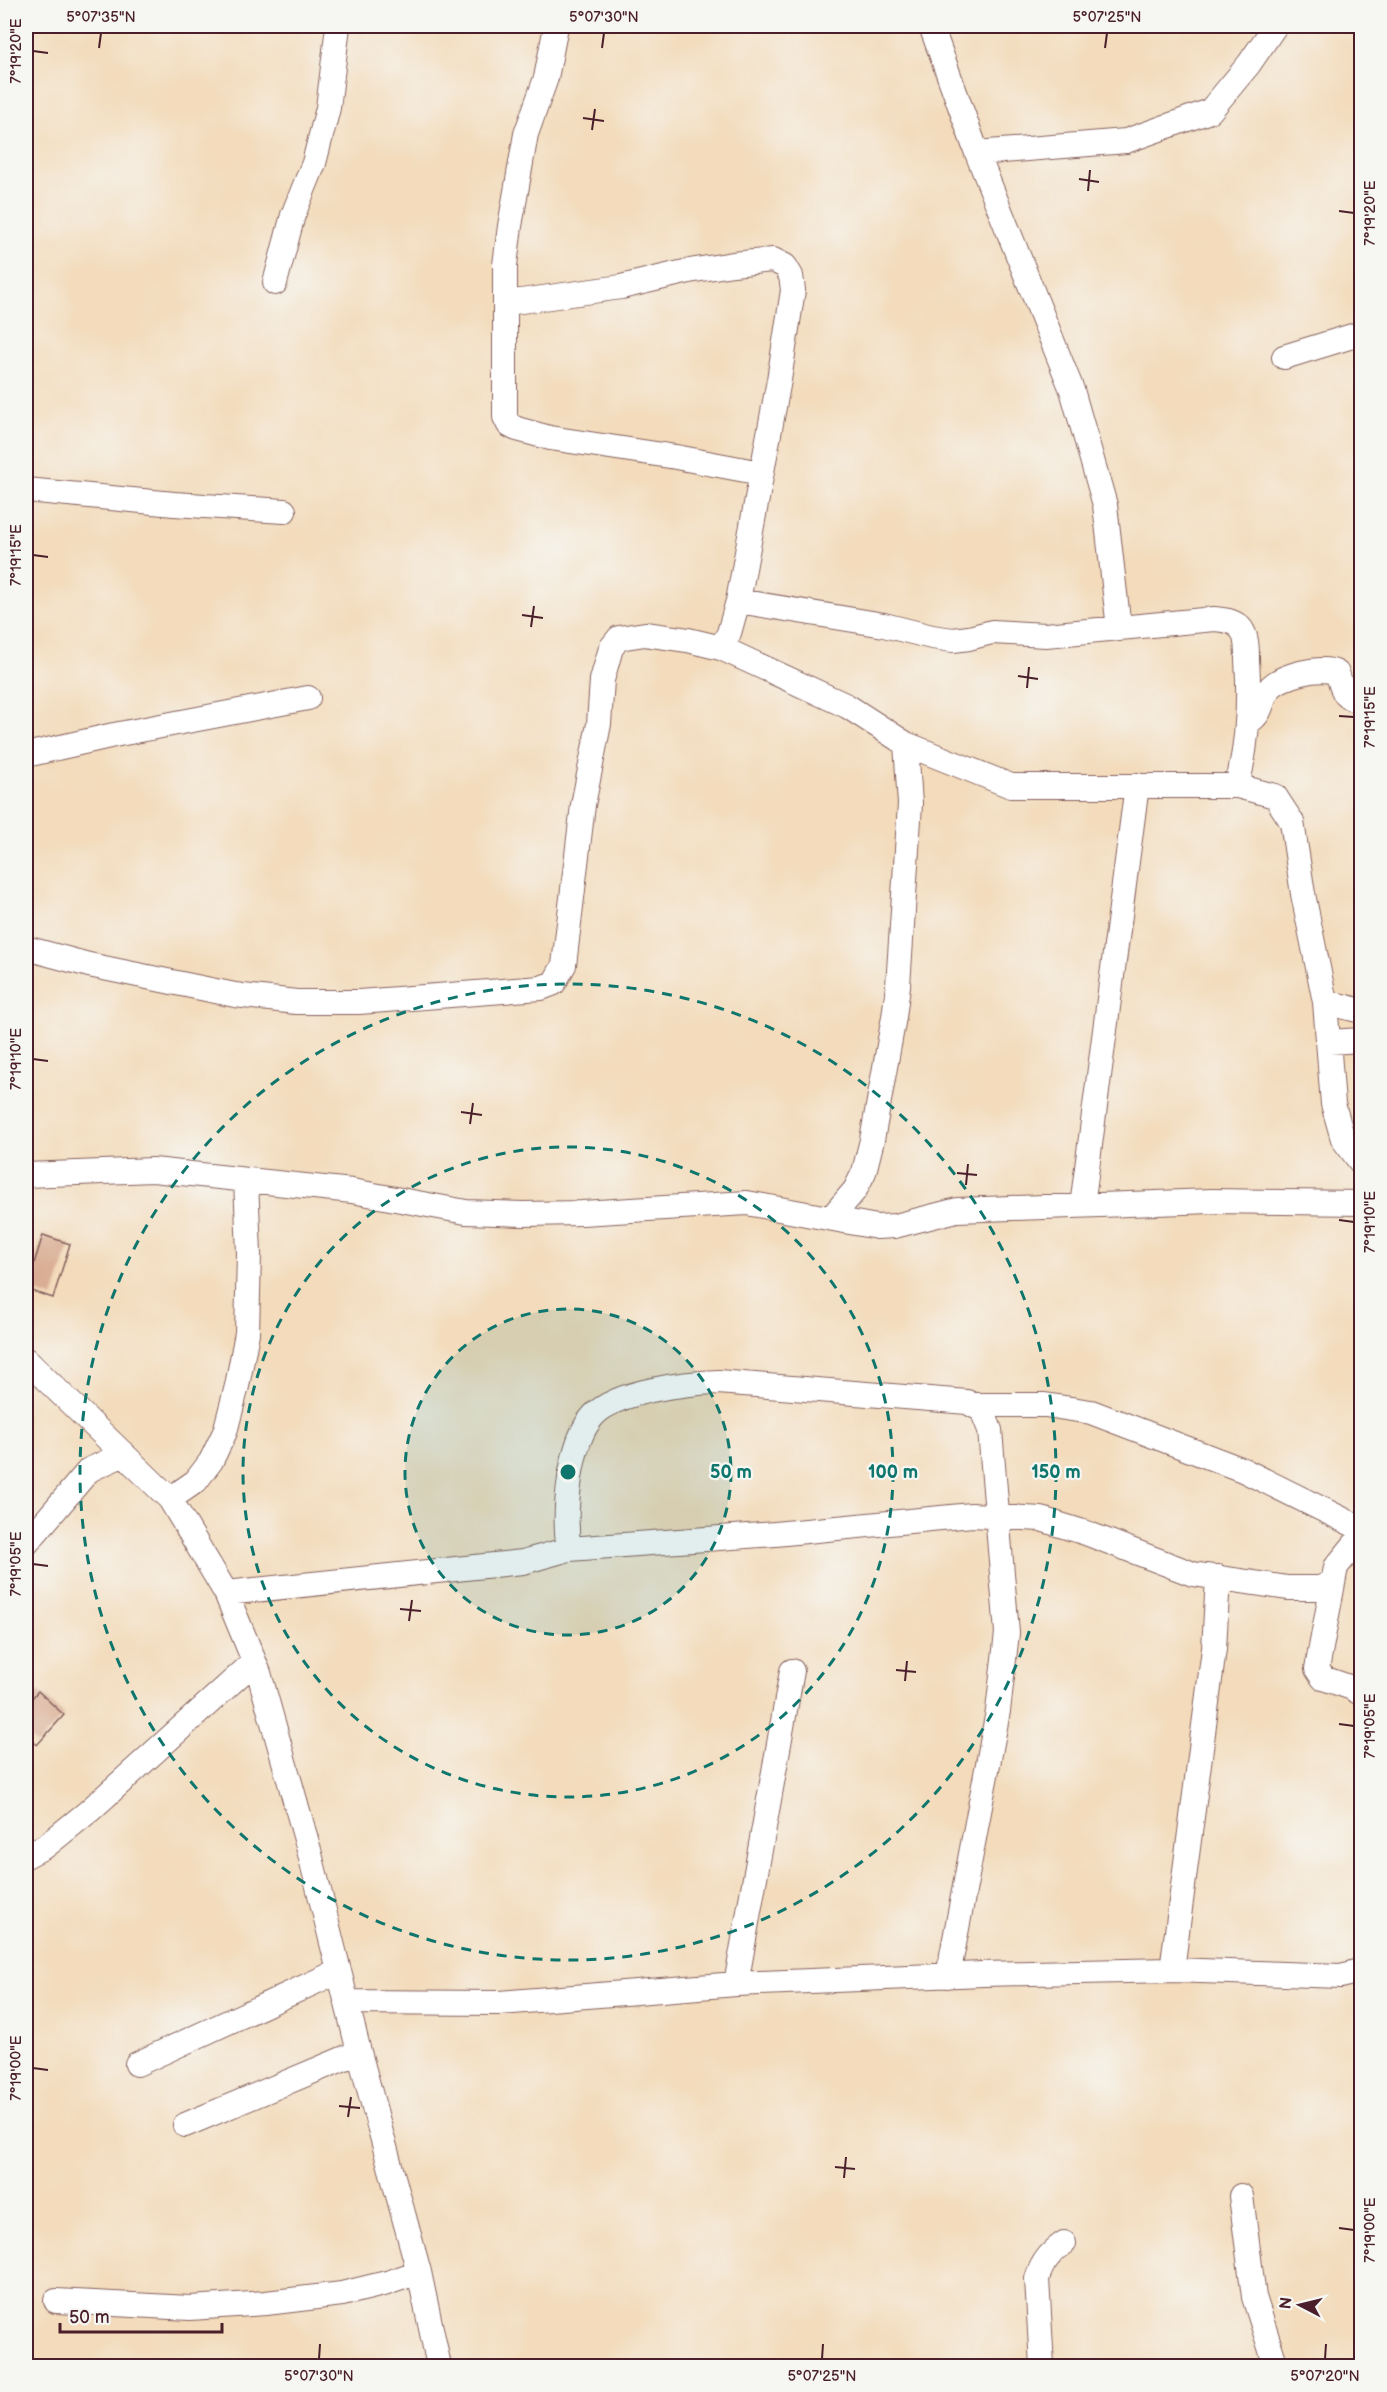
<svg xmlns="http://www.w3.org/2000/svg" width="1387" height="2392" viewBox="0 0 1387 2392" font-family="'Balsamiq Sans',sans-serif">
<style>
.building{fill:#d9ad93}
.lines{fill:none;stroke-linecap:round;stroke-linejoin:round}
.street-casing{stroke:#85615d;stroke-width:26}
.street{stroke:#fff;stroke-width:24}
.ticks{fill:none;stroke:#4a1f2b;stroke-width:2}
.ring{fill:none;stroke:#0f766e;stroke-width:3;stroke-dasharray:10 8}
.centre{fill:#0f766e;stroke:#f6f6f2;stroke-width:3}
.ring-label{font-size:18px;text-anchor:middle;font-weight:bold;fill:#0f766e;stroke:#f6f6f2;stroke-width:4.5;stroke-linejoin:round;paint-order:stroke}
.neatline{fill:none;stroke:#4a1f2b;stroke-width:2}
.ticks-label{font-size:15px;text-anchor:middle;fill:#4a1f2b}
</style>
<rect width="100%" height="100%" fill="#f6f6f2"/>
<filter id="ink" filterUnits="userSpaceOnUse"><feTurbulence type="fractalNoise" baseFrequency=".0167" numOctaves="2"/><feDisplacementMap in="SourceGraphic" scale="12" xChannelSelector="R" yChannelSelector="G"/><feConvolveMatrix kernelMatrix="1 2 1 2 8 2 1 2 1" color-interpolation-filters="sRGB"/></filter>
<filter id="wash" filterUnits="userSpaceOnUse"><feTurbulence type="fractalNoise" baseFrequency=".008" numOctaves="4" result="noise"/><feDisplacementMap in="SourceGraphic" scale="24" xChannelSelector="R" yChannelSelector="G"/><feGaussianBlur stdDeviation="1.35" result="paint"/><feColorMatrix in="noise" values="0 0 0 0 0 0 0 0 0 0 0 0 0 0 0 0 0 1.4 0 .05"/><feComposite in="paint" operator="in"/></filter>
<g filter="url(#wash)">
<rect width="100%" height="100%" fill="#f3dbbb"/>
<g id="blocks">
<!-- building -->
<path class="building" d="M43 1235 70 1244 53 1298 26 1289Z
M38 1691 64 1715 37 1745 26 1734V1705Z"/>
</g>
</g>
<g filter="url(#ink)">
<use href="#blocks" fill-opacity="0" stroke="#85615d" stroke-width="1.5"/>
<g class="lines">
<defs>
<path id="street" d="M556 26 546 78 526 134 510 226 505 265V417L509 425 517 429 550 438 676 457 761 473
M931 26 977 153 1072 390 1105 505 1119 629
M977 153 1126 141 1210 111 1249 64 1275 26
M275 283 293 215 314 163 328 108 338 26
M507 303 621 287 689 271 733 264 773 260 785 266 791 276 793 290 779 380 738 601
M1284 357 1362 333
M26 490 174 504 284 511
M721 648 729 633 738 601 884 625 932 637 953 640 969 638 992 632 1046 635 1214 619C1225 620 1238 621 1243 632 1247 639 1247 651 1247 660 1250 703 1248 743 1237 786
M1250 721C1263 713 1261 699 1269 689 1280 675 1322 665 1337 673 1343 689 1342 700 1362 700
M26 755 114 735 308 698
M26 948 89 965 235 995 296 1002H359L541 988 554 983 564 965 583 805 599 724 602 680 611 648 619 638 645 634 688 640 721 648 847 706 906 744 1011 786H1237L1275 796 1292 822 1303 894 1325 1002 1333 1104 1343 1139 1362 1164
M1325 1002 1362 1011
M1329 1042 1362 1040
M26 1175 153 1170 352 1191 466 1212 523 1214 582 1213 747 1203 877 1227 895 1226 957 1210 1212 1201 1362 1203
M1082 1206 1137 785
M831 1218 855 1190 864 1172 872 1140 894 1017 898 986 910 804 906 744
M26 1360 170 1499 226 1593 259 1673 309 1850 359 2052 419 2272 439 2366
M975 1405H1045L1091 1412 1243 1470 1362 1529
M170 1499 196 1481 211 1461 225 1432 237 1386 247 1333 249 1254 246 1180
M1362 1541 1354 1545 1336 1567 1317 1669 1323 1678 1352 1688 1362 1694
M26 1544 89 1470 124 1454
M569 1549C563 1515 569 1441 594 1415 617 1391 686 1383 718 1382L967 1402 982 1410 990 1430 1007 1633 998 1711 948 1976
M226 1593 523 1562 569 1549 775 1534 972 1515 1041 1519 1086 1533 1193 1574 1288 1588H1320L1333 1582
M26 1856 47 1845 89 1811 254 1662
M1172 1970 1214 1649 1218 1577
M736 1984 792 1671
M347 2002 499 2003 736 1984 983 1974 1172 1970 1341 1976 1362 1970
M137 2064 339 1971
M185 2125 359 2052
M1241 2196 1254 2297 1276 2366
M56 2301 190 2308 266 2303 342 2294 387 2283 419 2272
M1042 2366 1037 2279C1042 2262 1050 2253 1064 2243"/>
</defs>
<!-- street casing -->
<use href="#street" class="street-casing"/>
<!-- street -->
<use href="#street" class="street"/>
</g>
</g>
<!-- ticks -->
<path class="ticks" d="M99 48 101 33M602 48 604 33M1105 48 1107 33M33 51 48 53M583 118 604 121M592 130 595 109M1079 179 1099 182M1088 191 1090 170M1339 211 1354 213M33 555 48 557M522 615 543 618M531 627 534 606M1018 676 1038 679M1027 688 1029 667M1339 716 1354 717M33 1059 48 1061M461 1112 482 1115M470 1124 473 1103M957 1173 977 1175M966 1185 968 1164M1339 1220 1354 1222M33 1564 48 1566M400 1609 421 1611M409 1621 412 1600M896 1670 916 1672M905 1681 907 1661M1339 1724 1354 1726M33 2068 48 2070M339 2106 360 2108M348 2117 351 2097M835 2167 855 2169M844 2178 846 2157M1339 2228 1354 2230M319 2359 320 2344M822 2359 823 2344M1325 2359 1326 2344"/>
<!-- distance rings -->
<circle cx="568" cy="1472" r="163" fill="#0f766e" fill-opacity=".12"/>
<g class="ring">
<circle cx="568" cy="1472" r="163"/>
<circle cx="568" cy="1472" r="325"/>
<circle cx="568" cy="1472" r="488"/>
</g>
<circle cx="568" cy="1472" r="9" class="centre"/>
<g class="ring-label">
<text x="731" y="1478">50 m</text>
<text x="893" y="1478">100 m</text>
<text x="1056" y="1478">150 m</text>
</g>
<!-- margin -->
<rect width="1387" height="2392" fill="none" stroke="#f6f6f2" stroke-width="66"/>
<!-- north arrow -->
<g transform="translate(1300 2305) rotate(277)" stroke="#f6f6f2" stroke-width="4.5" paint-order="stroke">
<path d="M0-4.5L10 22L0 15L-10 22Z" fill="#4a1f2b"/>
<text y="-9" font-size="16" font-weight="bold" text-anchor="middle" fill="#4a1f2b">N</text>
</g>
<!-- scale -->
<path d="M60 2323v9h162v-9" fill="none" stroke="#4a1f2b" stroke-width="3"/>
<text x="69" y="2323" font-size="18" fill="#4a1f2b" stroke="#f6f6f2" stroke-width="4.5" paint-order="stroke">50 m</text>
<rect x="33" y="33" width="1321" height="2326" class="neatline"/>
<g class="ticks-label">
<text x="101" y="22">5°07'35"N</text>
<text x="604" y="22">5°07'30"N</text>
<text x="1107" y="22">5°07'25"N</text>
<text transform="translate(16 51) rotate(-90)" y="5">7°19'20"E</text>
<text transform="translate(1370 213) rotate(-90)" y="5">7°19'20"E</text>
<text transform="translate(16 555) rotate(-90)" y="5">7°19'15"E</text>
<text transform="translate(1370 717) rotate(-90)" y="5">7°19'15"E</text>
<text transform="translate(16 1059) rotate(-90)" y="5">7°19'10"E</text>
<text transform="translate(1370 1222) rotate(-90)" y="5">7°19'10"E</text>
<text transform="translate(16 1564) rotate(-90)" y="5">7°19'05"E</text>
<text transform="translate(1370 1726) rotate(-90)" y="5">7°19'05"E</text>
<text transform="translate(16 2068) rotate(-90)" y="5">7°19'00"E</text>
<text transform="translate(1370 2230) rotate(-90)" y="5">7°19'00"E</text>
<text x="319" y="2381">5°07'30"N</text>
<text x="822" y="2381">5°07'25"N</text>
<text x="1325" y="2381">5°07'20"N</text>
</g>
</svg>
